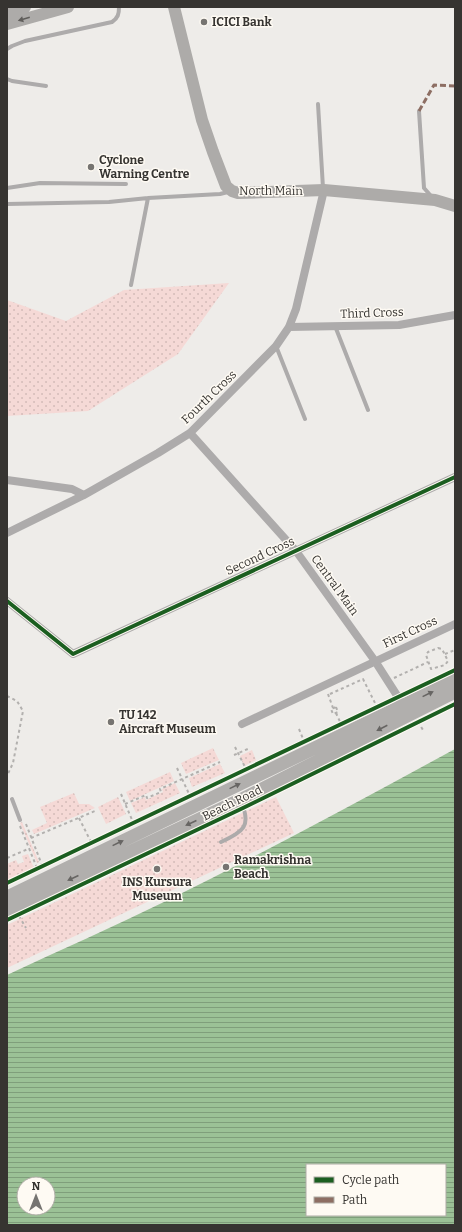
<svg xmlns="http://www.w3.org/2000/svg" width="462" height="1232" viewBox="0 0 462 1232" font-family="Bitter,serif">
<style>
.grass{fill:url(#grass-dots)}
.water{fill:url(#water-rules);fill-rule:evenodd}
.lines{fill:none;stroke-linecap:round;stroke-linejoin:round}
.path{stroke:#b2b0ae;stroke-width:2;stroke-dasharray:3 3;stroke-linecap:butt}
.lane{stroke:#adabab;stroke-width:4}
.street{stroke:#adabab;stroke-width:8}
.secondary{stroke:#adaba9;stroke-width:12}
.primary{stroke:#b1afad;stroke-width:13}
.quiet{stroke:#8d6e63;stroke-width:3;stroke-dasharray:6 3;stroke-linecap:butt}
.cycleway-casing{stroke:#fefaf3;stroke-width:6}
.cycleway{stroke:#1b5e20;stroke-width:4}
.oneway{fill:#605e5b}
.oneway2{fill:#676563}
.poi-dot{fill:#767471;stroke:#fefaf3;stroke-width:1.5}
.labels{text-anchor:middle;stroke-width:3;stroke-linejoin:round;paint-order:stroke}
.poi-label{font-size:12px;font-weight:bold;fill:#363431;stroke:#fefaf3;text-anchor:start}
.street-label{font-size:12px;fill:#363431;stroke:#fefaf3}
</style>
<defs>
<pattern id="grass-dots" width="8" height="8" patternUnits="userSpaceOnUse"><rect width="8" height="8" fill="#f5d9d6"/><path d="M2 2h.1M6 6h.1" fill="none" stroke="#d3bbb8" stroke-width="1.8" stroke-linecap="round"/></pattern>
<pattern id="water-rules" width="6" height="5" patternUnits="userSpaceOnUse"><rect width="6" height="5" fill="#9bc196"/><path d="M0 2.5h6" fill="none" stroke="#7f9e7b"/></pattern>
</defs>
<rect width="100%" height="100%" fill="#eeece9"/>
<!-- grass -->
<path class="grass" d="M229 283 178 354 88 411 7 416V300L66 321 124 290Z
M213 748 219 760 186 774 181 763Z
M252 750 256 760 244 766 240 756Z
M220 764 225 773 192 787 189 778Z
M170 772 174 781 130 801 126 792Z
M175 783 180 793 136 813 131 803 145 797 146 800 163 792 162 789Z
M74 793 79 804H89L95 808 34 834 32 830 47 823 40 807Z
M118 797 126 814 106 824 98 807Z
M276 797 294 833 7 968V925Z
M22 822 39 862 37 863 20 823Z
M28 854 34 868 7 880V864L16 860 18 864 24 862 22 856Z"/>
<!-- water -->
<path class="water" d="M455 749V1225H7V975C60 950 113 927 166 901 264 853 359 801 455 749ZM307 1165H445V1215H307ZM24 1184H48V1208H24Z"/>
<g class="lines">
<!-- path -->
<path class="path" d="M438 648 442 649 448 661 445 665 431 669 426 655 428 652Z
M445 654 455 650
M394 678 428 662
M328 694 333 708
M330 694 363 679 377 707
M7 696 17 701 23 711 13 763 7 776
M336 707 338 712 333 714 331 709Z
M336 713 341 724
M418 722 423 730
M299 729 304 741
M235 747 246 769
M234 755 250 748
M177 768 190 796
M121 794 133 822
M125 804 146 795 147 798 161 792 160 789 220 762
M79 818 91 842
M26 824 42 865
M20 826 37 868
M31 838 95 811
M7 858 28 849
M19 916 26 928"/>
<!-- lane -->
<path class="lane" d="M7 49 12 46 25 41 112 22C118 18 119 14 119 7
M7 79 12 81 46 86
M318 104 323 188
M419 111 424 188 431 196
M7 188 40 183 126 184
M7 204 109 202 148 198 220 194 228 192
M131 285 148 198
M335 326 368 410
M276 346 305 419
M12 799 20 820
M221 842C243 832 252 826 241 802"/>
<!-- street -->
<path class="street" d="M289 327 399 325 455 315
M190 433 296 551 375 661 398 697 405 710
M7 480 72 489 84 495
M7 533 84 495 158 453 190 433 276 346 289 327 296 309 324 190
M7 601 73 654 455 477
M242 724 455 624"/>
<!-- secondary -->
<path class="secondary" d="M174 7 202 120 213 152 226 186 232 191 238 193 324 190 435 200 455 206
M7 13 25 7
M7 24 68 7"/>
<!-- primary -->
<path class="primary" d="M7 897 455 680
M7 910 240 800 455 692"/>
<!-- quiet -->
<path class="quiet" d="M419 111 434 85 455 86"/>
<defs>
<path id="cycleway" d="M7 601 73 654 455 477
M7 883 455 670
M7 920 243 808 455 704"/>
</defs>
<!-- cycleway casing -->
<use href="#cycleway" class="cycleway-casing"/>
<!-- cycleway -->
<use href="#cycleway" class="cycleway"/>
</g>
<!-- one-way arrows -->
<defs><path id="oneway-solid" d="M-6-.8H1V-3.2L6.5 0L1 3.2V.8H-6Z"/></defs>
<use class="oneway" href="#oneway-solid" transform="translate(24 19) rotate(164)"/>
<g class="oneway2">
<use href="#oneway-solid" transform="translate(428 694) rotate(-26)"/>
<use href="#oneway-solid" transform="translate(382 728) rotate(153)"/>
<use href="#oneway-solid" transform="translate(235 786) rotate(-26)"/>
<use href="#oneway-solid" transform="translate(191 823) rotate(155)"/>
<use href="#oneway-solid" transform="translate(118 843) rotate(-26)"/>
<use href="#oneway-solid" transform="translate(73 878) rotate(155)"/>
</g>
<!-- markers -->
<g class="poi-dot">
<circle cx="204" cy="22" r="4"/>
<circle cx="91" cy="167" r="4"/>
<circle cx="111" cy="722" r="4"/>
<circle cx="226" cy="867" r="4"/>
<circle cx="157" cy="869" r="4"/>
</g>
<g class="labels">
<!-- poi labels -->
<g class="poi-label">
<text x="212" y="26">ICICI Bank</text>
<text x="99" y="164">Cyclone<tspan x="99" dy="14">Warning Centre</tspan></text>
<text x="119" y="719">TU 142<tspan x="119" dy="14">Aircraft Museum</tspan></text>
<text x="234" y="864">Ramakrishna<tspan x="234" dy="14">Beach</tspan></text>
<text x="157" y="886" text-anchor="middle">INS Kursura<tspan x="157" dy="14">Museum</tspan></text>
</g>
<!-- street labels -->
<g class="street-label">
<text x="271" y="195">North Main</text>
<text transform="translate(372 313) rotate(-2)" y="4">Third Cross</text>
<text transform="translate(209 397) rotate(-44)" y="4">Fourth Cross</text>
<text transform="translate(260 556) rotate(-25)" y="4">Second Cross</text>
<text transform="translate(335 585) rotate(54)" y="4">Central Main</text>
<text transform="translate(410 632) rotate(-25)" y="4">First Cross</text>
<text transform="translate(232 803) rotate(-26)" y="4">Beach Road</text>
</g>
</g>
<!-- border -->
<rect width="462" height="1232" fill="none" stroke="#363431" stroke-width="16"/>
<!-- legend -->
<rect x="306" y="1164" width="140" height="52" fill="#fefaf3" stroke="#aeaba5"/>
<rect x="314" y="1177" width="20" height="6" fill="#1b5e20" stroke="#aeaba5"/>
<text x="342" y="1184" font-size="12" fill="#363431">Cycle path</text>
<rect x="314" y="1197" width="20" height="6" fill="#8d6e63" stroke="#aeaba5"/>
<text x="342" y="1204" font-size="12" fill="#363431">Path</text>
<!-- north arrow -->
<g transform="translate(36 1196)"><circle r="19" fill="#fefaf3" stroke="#aeaba5"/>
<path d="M0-3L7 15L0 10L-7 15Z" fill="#767471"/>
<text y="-6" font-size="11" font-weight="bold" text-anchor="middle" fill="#363431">N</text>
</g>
</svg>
